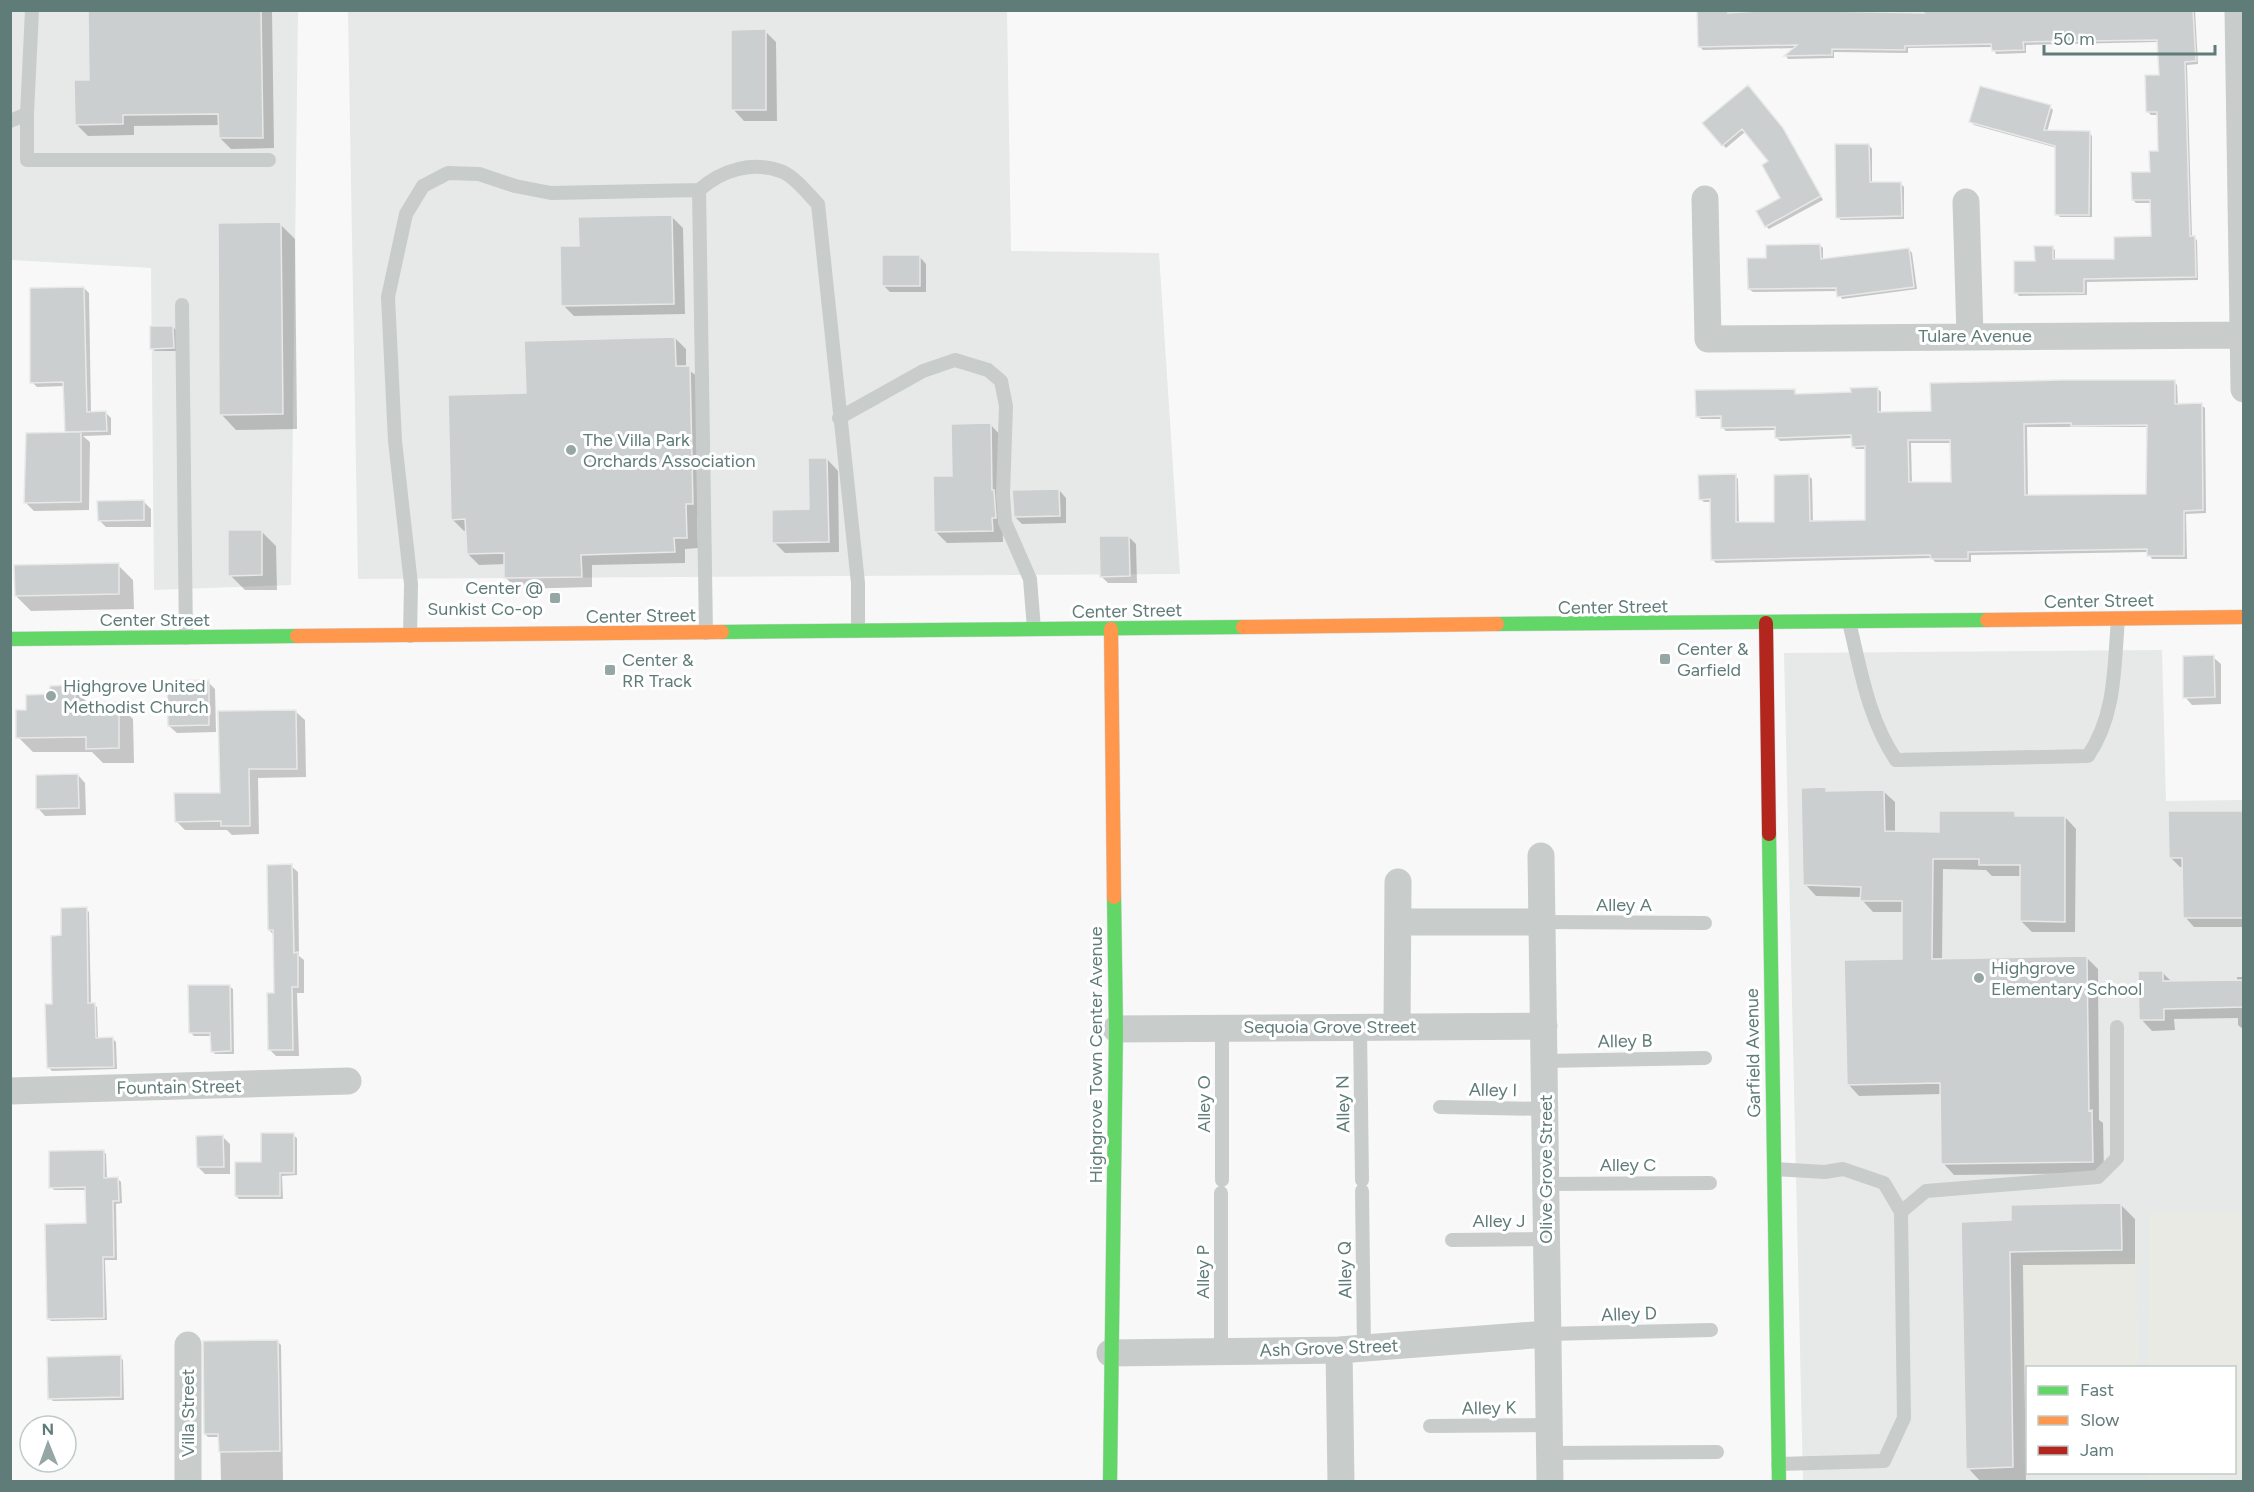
<svg xmlns="http://www.w3.org/2000/svg" width="2254" height="1492" viewBox="0 0 2254 1492" font-family="Figtree,sans-serif">
<style>
.built{fill:#e6e9e8;fill-rule:evenodd}
.green{fill:#eaeae5}
.shadow{fill:#0003;fill-rule:evenodd}
.building{fill:#cccfcf;stroke:#e8e8e8;stroke-width:1.5;fill-rule:evenodd}
.lines{fill:none;stroke-linecap:round;stroke-linejoin:round}
.fast-casing{stroke:#d3d5d5;stroke-width:15}
.slow-casing{stroke:#d3d5d5;stroke-width:15}
.jam-casing{stroke:#d3d5d5;stroke-width:15}
.lane{stroke:#c8cccb;stroke-width:14}
.street{stroke:#c8cccb;stroke-width:27}
.fast{stroke:#63d668;stroke-width:14}
.slow{stroke:#ff974d;stroke-width:14}
.jam{stroke:#b3261e;stroke-width:14}
.poi-dot{fill:#95a7a5;stroke:#fff;stroke-width:2}
.labels{text-anchor:middle;stroke-width:6;stroke-linejoin:round;paint-order:stroke}
.street-label{font-size:18px;fill:#5f7c78;stroke:#fff}
.poi-label{font-size:18px;fill:#5f7c78;stroke:#fff;text-anchor:start}
</style>
<rect width="100%" height="100%" fill="#f8f8f8"/>
<!-- built -->
<path class="built" d="M10 11H298L291 585 154 590 151 268 11 260Z
M348 11H1007L1011 251 1159 253 1180 574 358 579Z
M2162 650 2166 801 2243 800V1481H1803L1784 653ZM2028 1368H2234V1472H2028Z"/>
<!-- green -->
<path class="green" d="M2243 1212V1477L2149 1479V1473L2234 1472V1368L2149 1367 2150 1213Z
M2137 1257 2138 1367 2028 1368V1462H2023L2022 1258Z"/>
<!-- shadow -->
<path class="shadow" d="M89 10H272L274 148 231 149 220 138V125L134 126V135L88 136 77 125 90 81Z
M1699 10H1730V14L1804 10H1873V14L2195 10 2198 64 2187 65 2192 237 2197 240 2198 280 2087 282V295L2019 296 2016 292 2036 263 2052 247 2055 250V261L2116 260 2152 238V203H2136L2133 200 2151 173 2160 153 2159 115H2151L2147 111 2160 77 2158 42 2026 45V53L1996 54 1993 47 1908 48V53L1834 52V58L1788 59 1786 56 1796 48 1703 50 1699 46Z
M765 31 776 42 777 121H744L733 109Z
M1751 91 1786 133 1823 200 1769 229 1766 226 1782 199 1771 162 1745 132 1726 148 1723 145Z
M2050 107 2053 110 2047 132H2089L2092 136V217H2060L2057 214V148L1974 125 1971 122Z
M1869 145 1872 149V184L1900 183 1904 187V219L1841 220 1837 217Z
M671 216 683 228 685 314 574 316 563 305 581 247Z
M280 224 295 239 297 429 236 430 221 414Z
M1820 245 1823 248V260L1909 249 1912 253 1917 289 1842 299 1838 291 1753 292 1749 289 1768 260Z
M919 256 926 264V292H890L883 285Z
M84 288 89 293 91 413H106L111 418V435L83 436 90 442 89 510 34 511 25 502 68 434 66 431 65 386 37 387 32 382Z
M173 327 176 330V351H155L152 348Z
M675 338 686 349V368L701 379 704 515H697L698 548 685 549V563L592 565V587L517 589 506 578V564L479 565 468 554 467 530 464 531 452 519 527 395Z
M2174 381 2177 385 2178 405H2201L2205 408 2206 513 2186 514 2187 559H2152L2148 552 1971 555V562H1935L1932 558 1716 563 1712 559 1711 502H1704L1700 499 1735 476 1738 479 1739 524 1776 523 1809 476 1812 479 1813 523 1867 522 1866 449H1856L1853 446V438L1780 441 1776 437V430L1726 431 1722 427V419H1701L1697 416 1794 390 1797 395 1852 393 1877 388 1881 392V414L1932 413ZM2027 427H2149L2147 496 2028 497ZM1911 443H1951L1952 483 1912 484Z
M990 424 1001 436 1003 542 947 543 936 532 953 477Z
M827 459 838 471 839 552 785 553 774 542 811 511Z
M1059 490 1066 498V523L1022 524 1015 517Z
M143 501 151 509V527H106L99 520Z
M261 531 276 546 277 590H245L230 575Z
M1129 537 1136 544 1137 583H1108L1101 576Z
M118 565 133 580 134 609 31 611 16 596Z
M2213 657 2221 664V704L2192 705 2185 697Z
M208 682 215 689 216 732 177 733 169 726Z
M74 687 89 705 118 704 133 719 134 763H103L92 752H33L18 737 52 696Z
M295 711 305 720 306 777 258 778 259 834 232 835 227 830H185L176 821 221 794Z
M78 775 85 783 86 815 45 816 38 808Z
M1826 789 1829 792 1883 791 1895 802V833H1940L2014 813 2018 817H2065L2076 829 2075 932H2032L2021 921 2022 876H1992L1986 870 1943 869 1942 960 2087 958 2098 969 2099 1120 2103 1123 2104 1173 1954 1175 1943 1163 1941 1094 1859 1096 1848 1084 1903 960V912H1873L1862 900V897L1816 896 1805 884Z
M2244 812V927H2194L2185 917 2184 867H2180L2171 858Z
M291 866 298 872 299 956 304 960V993H297L299 1056H276L270 1050 275 994 274 935 269 930Z
M86 909 89 912 91 1004 97 1007 98 1039H113L116 1042 117 1069 52 1071 49 1068 63 937Z
M2162 972 2172 982 2237 981V977H2244V1030L2238 1025V1018L2174 1019 2175 1030 2152 1031 2141 1019Z
M229 986 233 989 234 1054H215L212 1051V1036H194L191 1033Z
M293 1135 297 1138V1175L282 1176 283 1199H239L236 1196 263 1163Z
M223 1137 230 1144V1174H205L198 1167Z
M103 1151 106 1154 107 1179H118L121 1182 122 1203 116 1204 117 1260H105L107 1320 51 1321 48 1318 87 1225V1190H54L51 1187Z
M2121 1205 2135 1219V1264L2023 1265 2026 1481 1981 1482 1968 1468 2013 1222Z
M278 1342 281 1345 283 1482H221L220 1437H208L205 1434Z
M120 1357 123 1360 124 1400 53 1401 50 1398Z"/>
<!-- building -->
<path class="building" d="M88 10H261L263 138H219L218 114 123 115V124L75 125 74 80H89Z
M1697 10H1727L1728 13 1775 10 1924 13V10H2193L2196 61 2185 62 2190 236H2195L2196 277 2084 279V293H2014V261H2035L2034 246H2053V259H2114V237L2151 236 2150 200H2132L2131 172H2150L2149 151H2158L2157 112H2146L2145 75H2159L2157 40 2023 42 2024 50 1992 51 1991 44 1905 46V50L1832 49V55L1784 56 1797 45 1698 47Z
M766 29V110H731V30Z
M1748 85 1783 128 1821 196 1765 227 1756 211 1780 198 1762 165 1768 161 1742 129 1722 146 1702 123Z
M1980 86 2051 105 2044 130 2090 131 2089 215H2055V146L1969 122Z
M1835 144H1869L1870 182H1901L1902 216 1836 218Z
M672 215 674 304 561 306 560 246H579L578 217Z
M281 222 283 414 219 415 218 223Z
M1820 244 1821 259 1909 248 1914 287 1837 297 1836 288 1748 289 1747 258H1766V245Z
M882 255H920V286H882Z
M84 287 87 412 106 411 107 431 65 432 63 382 30 383V288Z
M150 326H173L174 348 150 349Z
M675 337 676 366H690L693 504H686L687 538H674L675 552 581 555 582 577 504 578V553L467 554 465 519 451 520 448 395 526 393 524 341Z
M2062 380H2175V404L2202 403 2203 510 2184 511V556H2147V549L1968 552V559H1931L1930 555 1711 560 1710 499 1699 500 1698 475 1736 474V522H1774V475L1809 474 1810 521 1865 520V446L1852 447 1851 435 1775 438V427L1721 428V416L1696 417 1695 390 1795 389V394L1851 392 1850 388 1878 387V412L1931 411 1930 383ZM2071 423V426L2147 425 2146 494 2025 495 2024 424ZM1908 440H1950L1951 482H1909Z
M991 423 992 490H994L996 518H992L993 531 934 532 933 476H952L951 424Z
M81 432V502L24 503 26 433Z
M808 458H827L829 542 772 543V510L809 509Z
M1059 489 1060 516 1014 517 1012 490Z
M144 500V520L98 521 97 501Z
M228 530H262V575L228 576Z
M1099 536H1129L1130 576 1100 577Z
M119 563V594L15 596 14 565Z
M2214 655 2215 697 2183 698V656Z
M209 680V725L168 726 167 681Z
M75 685V703L119 702V748L86 749V737L16 738V710H26V695L50 694V686Z
M296 710 297 769H249L250 826H221V821L175 822 174 793H220L218 711Z
M78 774 79 808 36 809V775Z
M1826 787V791L1884 790 1885 831 1939 832V811H2015V816H2065V922L2020 921V865H1979V859H1933L1932 959 2087 956 2089 1111 2092 1110 2093 1162 1941 1164 1940 1083 1847 1085 1844 960 1902 959V901H1860L1861 887 1803 885 1801 788Z
M2168 811H2244V918H2183L2182 858H2169Z
M292 864 294 953 298 952V987H292L293 1050H268L267 993H274L273 930H268L267 865Z
M87 907 88 1003H95L96 1038 113 1037 114 1067 47 1068 45 1004H52L51 936 61 935V908Z
M2138 971H2163V981L2244 980V1007L2164 1009V1020H2139Z
M188 985H230L231 1051 211 1052 210 1033H189Z
M261 1133H294V1173H280V1196H235V1162H261Z
M223 1135 224 1167H197L196 1136Z
M104 1150V1178L118 1177 119 1201H113L114 1257H103L104 1318 47 1319 45 1224 86 1223 85 1187 49 1188V1151Z
M2121 1203 2122 1250 2010 1252 2013 1467 1966 1469 1961 1222 2011 1220V1205Z
M278 1340 280 1451 219 1452 218 1434H204L203 1341Z
M121 1355V1397L48 1399 47 1357Z"/>
<g class="lines">
<defs>
<path id="fast" d="M1497 624 1987 620
M722 632 1243 627
M10 639 297 636
M1769 834 1779 1482
M1110 1482 1116 1029 1114 897"/>
<path id="slow" d="M1987 620 2244 617
M1243 627 1497 624
M1111 629 1114 897
M297 636 722 632"/>
<path id="jam" d="M1766 623 1769 834"/>
</defs>
<!-- fast casing -->
<use href="#fast" class="fast-casing"/>
<!-- slow casing -->
<use href="#slow" class="slow-casing"/>
<!-- jam casing -->
<use href="#jam" class="jam-casing"/>
<!-- lane -->
<path class="lane" d="M27 114V160H269
M10 121 27 114 32 10
M699 190C722 170 753 160 783 172 796 178 808 194 818 204L858 583V631
M182 305 186 638
M839 418 923 371 955 360 988 370 1001 381 1006 406 1003 495 1005 522 1030 579 1034 629
M1849 622C1861 671 1868 718 1896 760L2088 756C2116 715 2114 667 2118 619
M410 636 411 584 395 441 388 297 406 214 423 186 448 173 479 174 515 186 551 193 699 190 706 633
M1542 922 1705 923
M1360 1027 1362 1180
M1545 1061 1705 1058
M1440 1107 1545 1109
M1775 1169 1825 1172 1843 1169 1884 1183 1901 1212 1904 1418 1884 1461 1778 1464
M1222 1180V1028
M1546 1184 1710 1183
M1362 1191 1364 1348
M1901 1212 1926 1191 2098 1177 2117 1158V1027
M1452 1240 1546 1239
M1547 1334 1711 1330
M1221 1351V1193
M1430 1426 1549 1425
M1549 1453 1717 1452"/>
<!-- street -->
<path class="street" d="M2238 10 2244 389
M1705 199 1708 339 2242 335
M1966 202 1970 335
M1541 856 1550 1482
M1398 922H1542
M1397 1027 1398 882
M1116 1029 1544 1026
M10 1091 348 1081
M188 1345V1482
M1339 1350 1341 1482
M1110 1353 1339 1350 1547 1334"/>
<!-- fast -->
<use href="#fast" class="fast"/>
<!-- slow -->
<use href="#slow" class="slow"/>
<!-- jam -->
<use href="#jam" class="jam"/>
</g>
<!-- markers -->
<g class="poi-dot">
<circle cx="571" cy="450" r="6"/>
<rect x="549" y="592" width="12" height="12" rx="3"/>
<rect x="1659" y="653" width="12" height="12" rx="3"/>
<rect x="604" y="664" width="12" height="12" rx="3"/>
<circle cx="51" cy="696" r="6"/>
<circle cx="1979" cy="978" r="6"/>
</g>
<g class="labels">
<!-- street labels -->
<g class="street-label">
<text x="1975" y="342">Tulare Avenue</text>
<text transform="translate(2099 601) rotate(-1)" y="6">Center Street</text>
<text transform="translate(1613 607) rotate(-1)" y="6">Center Street</text>
<text transform="translate(1127 611) rotate(-1)" y="6">Center Street</text>
<text transform="translate(641 616) rotate(-1)" y="6">Center Street</text>
<text x="155" y="626">Center Street</text>
<text x="1624" y="911">Alley A</text>
<text x="1330" y="1033">Sequoia Grove Street</text>
<text transform="translate(1625 1041) rotate(-1)" y="6">Alley B</text>
<text transform="translate(1753 1053) rotate(-91)" y="6">Garfield Avenue</text>
<text transform="translate(1096 1055) rotate(-90)" y="6">Highgrove Town Center Avenue</text>
<text transform="translate(179 1087) rotate(-1)" y="6">Fountain Street</text>
<text transform="translate(1493 1090) rotate(1)" y="6">Alley I</text>
<text transform="translate(1204 1104) rotate(-90)" y="6">Alley O</text>
<text transform="translate(1343 1104) rotate(-91)" y="6">Alley N</text>
<text x="1628" y="1171">Alley C</text>
<text transform="translate(1546 1169) rotate(-90)" y="6">Olive Grove Street</text>
<text x="1499" y="1227">Alley J</text>
<text transform="translate(1345 1270) rotate(-91)" y="6">Alley Q</text>
<text transform="translate(1203 1272) rotate(-90)" y="6">Alley P</text>
<text transform="translate(1629 1314) rotate(-2)" y="6">Alley D</text>
<text transform="translate(1329 1348) rotate(-2)" y="6">Ash Grove Street</text>
<text transform="translate(1489 1408) rotate(-1)" y="6">Alley K</text>
<text transform="translate(188 1413) rotate(-90)" y="6">Villa Street</text>
</g>
<!-- poi labels -->
<g class="poi-label">
<text x="583" y="446">The Villa Park<tspan x="583" dy="21">Orchards Association</tspan></text>
<text x="543" y="594" text-anchor="end">Center @<tspan x="543" dy="21">Sunkist Co-op</tspan></text>
<text x="1677" y="655">Center &amp;<tspan x="1677" dy="21">Garfield</tspan></text>
<text x="622" y="666">Center &amp;<tspan x="622" dy="21">RR Track</tspan></text>
<text x="63" y="692">Highgrove United<tspan x="63" dy="21">Methodist Church</tspan></text>
<text x="1991" y="974">Highgrove<tspan x="1991" dy="21">Elementary School</tspan></text>
</g>
</g>
<!-- border -->
<rect width="2254" height="1492" fill="none" stroke="#5f7c78" stroke-width="24"/>
<!-- legend -->
<rect x="2026" y="1366" width="210" height="108" fill="#ffffff" stroke="#bfcbc9" stroke-width="1.5"/>
<rect x="2038" y="1386" width="30" height="9" fill="#63d668" stroke="#bfcbc9" stroke-width="1.5"/>
<text x="2080" y="1396" font-size="18" fill="#5f7c78">Fast</text>
<rect x="2038" y="1416" width="30" height="9" fill="#ff974d" stroke="#bfcbc9" stroke-width="1.5"/>
<text x="2080" y="1426" font-size="18" fill="#5f7c78">Slow</text>
<rect x="2038" y="1446" width="30" height="9" fill="#b3261e" stroke="#bfcbc9" stroke-width="1.5"/>
<text x="2080" y="1456" font-size="18" fill="#5f7c78">Jam</text>
<!-- north arrow -->
<g transform="translate(48 1444) rotate(359)"><circle r="28" fill="#ffffff" stroke="#bfcbc9" stroke-width="1.5"/>
<path d="M0-4.5L10 22L0 15L-10 22Z" fill="#95a7a5"/>
<text y="-9" font-size="16" font-weight="bold" text-anchor="middle" fill="#5f7c78">N</text>
</g>
<!-- scale -->
<path d="M2044 45v9h171v-9" fill="none" stroke="#5f7c78" stroke-width="3"/>
<text x="2053" y="45" font-size="18" fill="#5f7c78" stroke="#ffffff" stroke-width="4.5" paint-order="stroke">50 m</text>
</svg>
